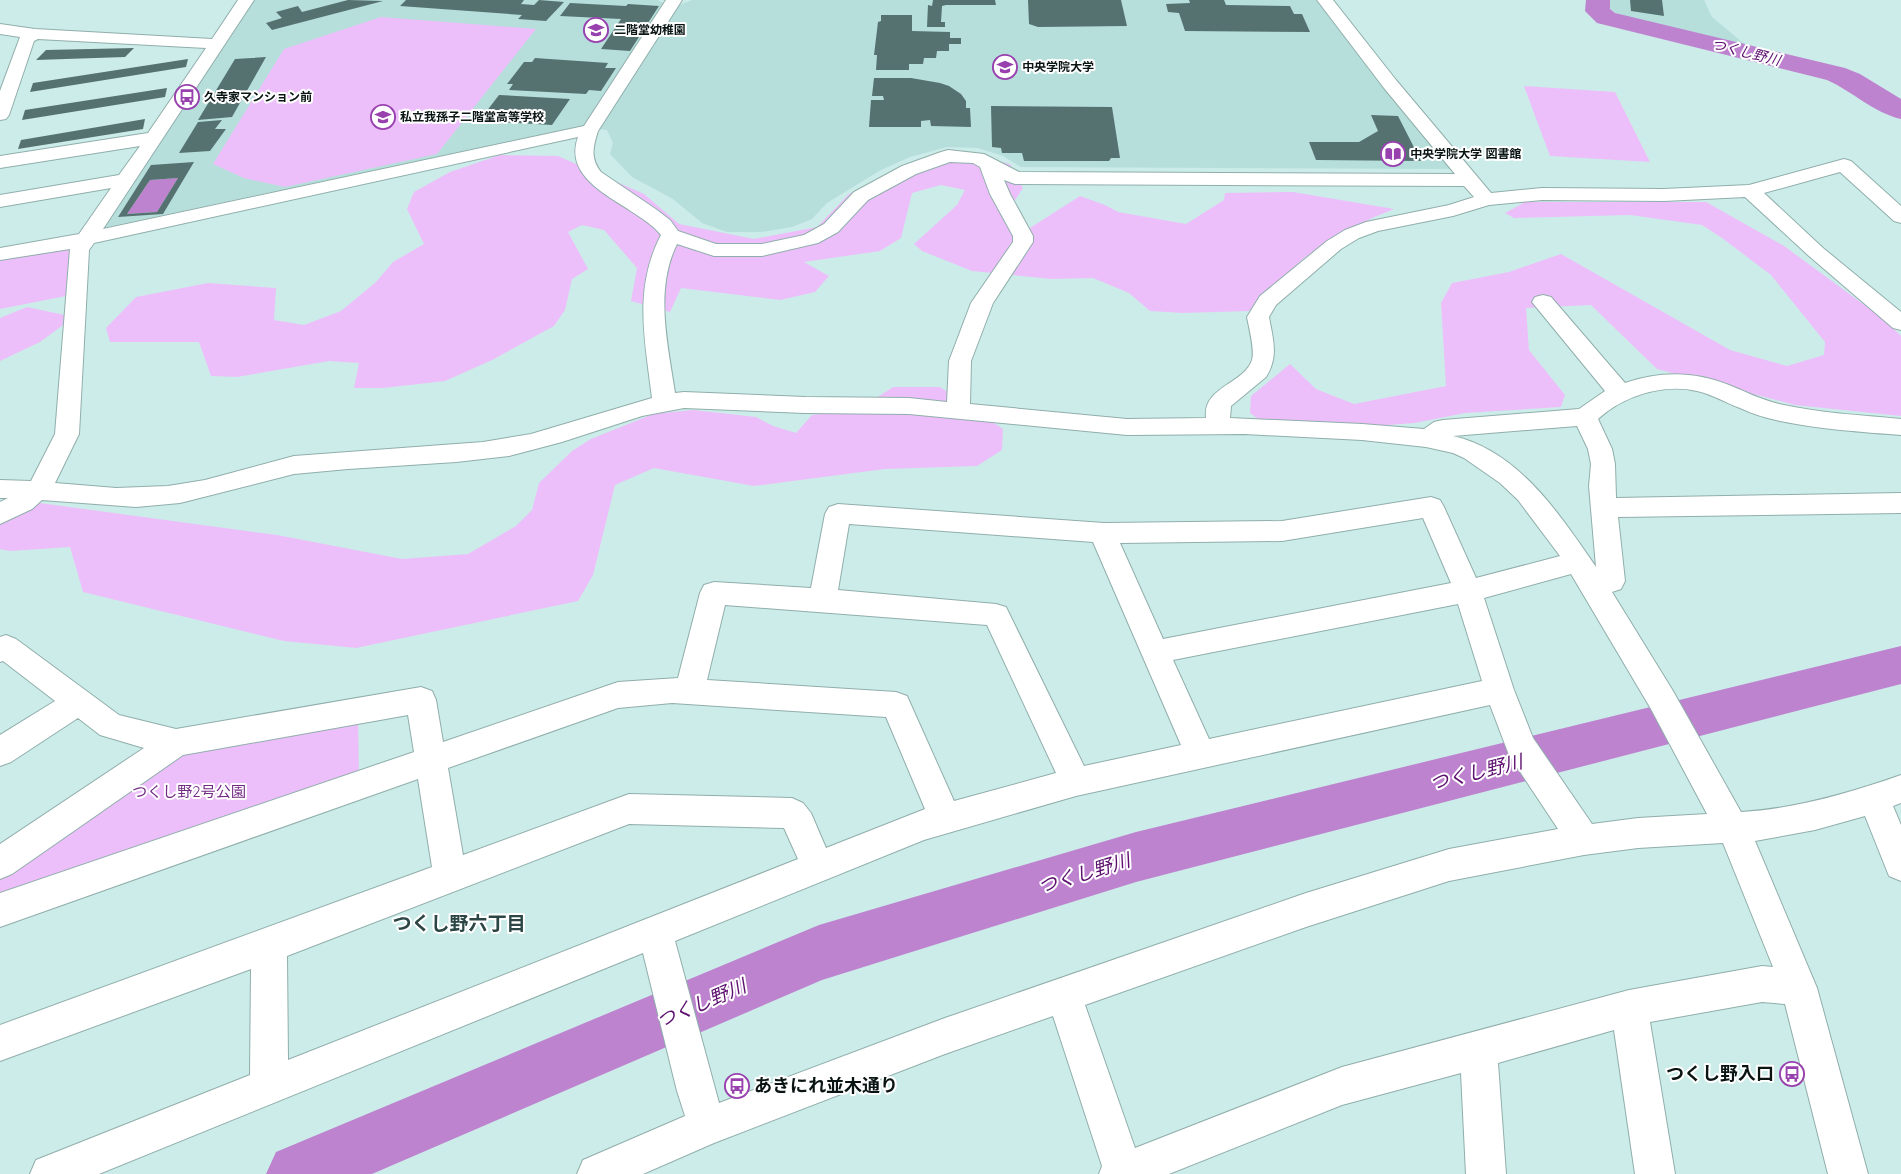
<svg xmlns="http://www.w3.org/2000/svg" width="1901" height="1174" viewBox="0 0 1901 1174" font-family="Quicksand,'Noto Sans JP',sans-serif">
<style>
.built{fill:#b6dfdc}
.green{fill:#edbffa}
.water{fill:#be83cf}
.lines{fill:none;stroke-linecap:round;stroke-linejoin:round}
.river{fill:#be83cf;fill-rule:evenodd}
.building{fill:#567270;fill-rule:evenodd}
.minor-casing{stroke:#90aeab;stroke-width:2}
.minor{fill:#fff;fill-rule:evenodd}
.labels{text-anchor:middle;stroke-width:4;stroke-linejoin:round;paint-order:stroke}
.far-poi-label{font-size:12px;font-weight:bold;fill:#091413;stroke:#fff;text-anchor:start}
.far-water-label{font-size:14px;font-style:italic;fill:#5d106f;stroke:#fff}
.park-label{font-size:15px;fill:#712984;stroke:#fff}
.near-poi-label{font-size:18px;font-weight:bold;fill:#091413;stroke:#fff;text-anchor:end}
.near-water-label{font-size:19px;font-style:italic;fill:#5d106f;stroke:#fff}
.near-neighbourhood-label{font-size:19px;font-weight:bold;fill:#2b4644;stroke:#fff}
</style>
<rect width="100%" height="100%" fill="#ccece9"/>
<!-- built -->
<path class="built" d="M253 0H658L666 5 587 125 97 229Z
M692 0H1320L1452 169 1021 167 1003 156 978 148 947 147 910 157 881 170 827 203 812 219 792 227 762 232H727L702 223 673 199 632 177 610 154 613 143 607 130 598 129 677 6Z
M1610 0H1704L1712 17 1742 42 1753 47 1629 18 1614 12 1609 7Z"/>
<!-- green -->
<path class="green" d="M381 17 536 29 437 154 285 187 244 178 213 164 284 49Z
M1524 86 1615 92 1650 162 1550 156Z
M956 151 1010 164 1023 188 1003 218 1030 228 1080 196 1105 205 1118 212 1186 224 1224 200 1225 193 1293 192 1394 209 1372 218 1305 257 1249 311 1183 313 1150 311 1129 293 1093 278 1052 279 972 271 922 251 914 244 957 205 965 190 941 185 912 193 901 238 880 251 804 262 829 276 815 292 780 300 681 288 670 312 631 301 637 268 604 230 582 225 568 232 588 269 572 279 565 310 554 326 492 360 445 381 383 388H354L359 363 329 361 237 377 211 376 199 342H110L106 328 136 297 208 283 276 288 274 320 304 325 341 311 376 282 393 262 424 244 407 209 414 192 450 172 500 155 558 156 644 194 679 224 754 239 817 227 849 194 916 160Z
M1525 202H1706L1784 246 1885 320 1901 336V416L1795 405 1657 369 1591 305 1526 308 1529 350 1565 395 1561 407 1465 413 1415 423 1375 426 1261 421 1250 413 1251 396 1290 364 1316 389 1354 404 1446 386 1441 303 1452 283 1509 272 1561 254 1730 350 1787 366 1824 355 1825 342 1771 275 1722 238 1702 225 1630 215 1514 218 1505 213Z
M70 245 66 296 0 309V258Z
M27 307 74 317 40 342 0 361V318Z
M893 387H940L1003 429 1002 450 977 466 885 469 754 486 654 468 615 485 593 575 578 601 356 648 284 641 83 592 70 547 10 551 0 549V509L10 499 277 535 402 559 468 554 516 526 532 510 539 483 572 451 591 439 653 414 693 410 756 417 773 426 796 433 812 415 858 410Z
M358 721 359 773 0 899V877L175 755Z"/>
<!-- water -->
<path class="water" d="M178 178 157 212 127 214 150 180Z"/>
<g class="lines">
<!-- river -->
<path class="river" d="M1586 0H1610V9L1615 13 1845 68 1860 74 1901 99V119C1874 113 1852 91 1827 80L1597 23 1585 11Z
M1901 646V684L1136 882 822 980 372 1174H266L276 1152 819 925 1136 832Z"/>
</g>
<!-- building -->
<path class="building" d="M348 0 383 1 272 30 266 23 282 18 276 12 298 6 302 12Z
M406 0H524L521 4 534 5 539 0 564 2 546 21 518 19 522 15 400 6Z
M933 0H995L996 5H946L942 6 941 22H945V27H927L928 5 932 6Z
M1028 0H1121L1127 26 1038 27 1029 24Z
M1189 0H1224L1226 5 1290 6 1294 14H1302L1310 32 1185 31 1179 13 1168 12 1166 4 1190 3Z
M1630 0H1662L1664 16 1631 11Z
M570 3 626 6 628 4 659 6 630 51 601 49 621 19 560 16Z
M881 15H912V31L950 32V38H961V44H949V51H937L936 58H924L923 64H909V70H876L877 55H874L878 22 881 21Z
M134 48 125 57 36 60 46 50Z
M266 57 232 117 198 120 235 59Z
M535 58 608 63 605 68H616L601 91 589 90 586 94 509 90 513 84H507L524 62H532Z
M188 59 186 67 30 92 33 83Z
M874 78H911L940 83 949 86 961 94 966 101V108H970L971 127 931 126 930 120 921 121V127H869L871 100H884L883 96H872Z
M167 88 165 97 22 120 25 110Z
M499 95 570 99 552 125 479 121Z
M991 106 1112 107 1120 158H1111L1109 161H1024L1022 153H1002L1001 148 992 147Z
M1371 115 1398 116 1421 161 1316 160 1309 142H1359L1378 131Z
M145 119 143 129 18 149 21 140Z
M222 120 215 129H226L210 151 179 153 198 122Z
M194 162 163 214 118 217 151 165ZM178 178 157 212 127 214 150 180Z"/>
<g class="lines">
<defs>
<path id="minor" d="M238 0H254L103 229 584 126 666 0H682L598 131C593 147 590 158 601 172L657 210 670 220 678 231 716 244H762L804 235 824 224 854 192 902 166 941 152 948 150 984 154 1019 172 1455 174 1384 88 1317 0H1333L1396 80 1491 193 1542 188 1664 189 1749 185 1844 159 1851 161 1901 206V223L1894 221 1840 172 1764 193 1823 248 1901 312V330L1893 328 1809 256 1745 197 1664 201 1542 200 1489 205 1453 216 1378 231 1359 238 1341 249 1276 305 1269 317C1273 340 1279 356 1266 377L1231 406 1230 418 1362 424 1424 429 1434 422 1443 420 1579 409 1605 391 1532 302 1535 297 1543 295 1551 297 1625 383C1660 371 1694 371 1729 385 1746 392 1762 400 1779 404 1819 413 1860 415 1901 419V435C1861 432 1819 429 1780 421 1766 418 1753 414 1740 408 1726 403 1712 394 1697 391 1663 383 1623 396 1598 419L1612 449 1615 464 1616 498 1901 493V513L1618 517 1625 581 1621 589 1612 592 1673 691 1741 812C1795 809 1850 793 1901 775V803L1893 806 1901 825V881L1889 876 1865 816 1815 830 1755 841 1817 988 1868 1174H1828L1785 1004 1762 1002 1650 1022 1675 1174H1635L1614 1030 1498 1063 1506 1174H1466L1461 1073 1342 1105 1169 1174H1099L1102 1166 1053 1016 945 1054 714 1143 643 1174H577L583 1160 685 1116 677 1091 643 953 99 1174H30L36 1160 250 1075 251 969 0 1061V1025L432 867 418 779 0 927V893L414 752 408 715 183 755 12 874 0 879V844L144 748 100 735 78 718 11 762 0 766V735L55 701 3 661 0 662V637L6 635 16 639 119 715 176 729 421 687 432 691 436 700 443 742 618 682 678 678 700 593 704 585 714 582 811 588 825 514 829 507 838 504 1104 523 1282 521 1431 497 1440 500 1444 507 1476 578 1560 556 1518 500 1500 483 1464 458 1453 453 1426 447 1362 440 1245 434 1127 435 909 414 805 413 684 408 642 416 562 442 509 456 456 462 348 469 294 474 180 503 136 507 42 500 32 509 0 524V502L8 498H0V480L31 481 55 434 70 249 0 260V248L79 234 111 188 0 207V195L119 175 140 146 0 168V156L148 133 206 48 38 39 34 41 9 115 6 119 0 120V91L20 37 0 34V24L35 29 212 39ZM578 137C560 187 636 204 661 235 633 289 645 340 652 398L531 434 483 442 294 456 205 480 168 486 116 488 55 483 79 434 89 250 94 243ZM950 162 973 163 980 167 990 194 1013 236V242L971 303 949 361 947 402 909 398 805 397 684 392 675 393C668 345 654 290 677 244L714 256H762L818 243 838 232 868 200 916 174ZM1004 180 1015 184 1464 186 1474 197 1449 205 1366 222 1345 230 1327 241 1260 296 1247 317C1249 328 1255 350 1252 360 1244 384 1202 387 1206 418L1127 419 970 404 971 361 993 303 1033 242V236L1010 194ZM1577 426 1588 449 1591 464 1589 486 1596 567C1560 515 1519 451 1453 436ZM1423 518 1451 583 1163 639 1120 543 1282 541ZM849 524 1093 542 1181 745 1084 766 1006 607 996 604 838 590ZM1571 574 1651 709 1707 814 1638 818 1592 824 1533 738 1514 690 1484 598ZM1458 604 1482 681 1209 739 1173 660ZM725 605 987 625 1056 773 954 801 907 696 896 692 707 680ZM672 703 886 717 925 809 826 848 811 813 803 803 792 798 629 794 463 855 448 768 618 708ZM1490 705 1509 755 1558 829 1449 849 1306 893 945 1018 719 1103 675 941 924 840 1076 796ZM629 824 784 828 798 859 288 1060 287 956ZM1723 843 1773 967 1762 966 1629 990 1342 1067 1135 1148 1085 1005 1306 927 1449 881 1584 855 1638 848Z"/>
</defs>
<!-- minor casing -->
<use href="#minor" class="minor-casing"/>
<!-- minor -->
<use href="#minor" class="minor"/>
</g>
<!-- icons -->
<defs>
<symbol id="school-ring" viewBox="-11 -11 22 22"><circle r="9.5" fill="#fff" stroke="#9841ae" stroke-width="1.5"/><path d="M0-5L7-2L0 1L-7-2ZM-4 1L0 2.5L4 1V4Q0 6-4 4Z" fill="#9841ae"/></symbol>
<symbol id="university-ring" viewBox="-11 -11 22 22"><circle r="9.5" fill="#fff" stroke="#9841ae" stroke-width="1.5"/><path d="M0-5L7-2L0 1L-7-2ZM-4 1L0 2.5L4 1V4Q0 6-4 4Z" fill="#9841ae"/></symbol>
<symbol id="bus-ring" viewBox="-11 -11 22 22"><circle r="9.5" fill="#fff" stroke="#9841ae" stroke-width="1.5"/><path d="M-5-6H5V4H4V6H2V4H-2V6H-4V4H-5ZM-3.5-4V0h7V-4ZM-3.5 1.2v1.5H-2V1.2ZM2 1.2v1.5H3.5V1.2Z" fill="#9841ae"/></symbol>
<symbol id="library-ring" viewBox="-11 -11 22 22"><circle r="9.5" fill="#fff" stroke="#9841ae" stroke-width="1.5"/><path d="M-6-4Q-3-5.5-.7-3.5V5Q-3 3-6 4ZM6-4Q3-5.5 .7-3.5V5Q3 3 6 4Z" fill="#9841ae"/></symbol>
</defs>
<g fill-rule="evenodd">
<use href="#school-ring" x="582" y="16" width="28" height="28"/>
<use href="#university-ring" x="991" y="53" width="28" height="28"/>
<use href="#bus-ring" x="173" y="83" width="28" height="28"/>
<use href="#school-ring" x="369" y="103" width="28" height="28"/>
<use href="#library-ring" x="1379" y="140" width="28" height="28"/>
<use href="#bus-ring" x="1778" y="1060" width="28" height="28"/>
<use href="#bus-ring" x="723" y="1072" width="28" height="28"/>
</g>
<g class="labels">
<!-- far-poi labels -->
<g class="far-poi-label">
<text x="614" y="34">二階堂幼稚園</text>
<text x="1022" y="71">中央学院大学</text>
<text x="204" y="101">久寺家マンション前</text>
<text x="400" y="121">私立我孫子二階堂高等学校</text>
<text x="1410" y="158">中央学院大学 図書館</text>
</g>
<!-- far-water labels -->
<g class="far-water-label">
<text transform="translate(1746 52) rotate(14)" y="5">つくし野川</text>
</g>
<!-- park labels -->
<g class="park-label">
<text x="189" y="797">つくし野2号公園</text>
</g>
<!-- near-poi labels -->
<g class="near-poi-label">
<text x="1774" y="1080">つくし野入口</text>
<text x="754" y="1092" text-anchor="start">あきにれ並木通り</text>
</g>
<!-- near-water labels -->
<g class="near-water-label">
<text transform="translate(1476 772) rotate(-14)" y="7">つくし野川</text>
<text transform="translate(1084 873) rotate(-17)" y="7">つくし野川</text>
<text transform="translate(701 1003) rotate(-23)" y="7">つくし野川</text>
</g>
<!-- near-neighbourhood labels -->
<g class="near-neighbourhood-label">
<text x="459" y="930">つくし野六丁目</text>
</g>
</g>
</svg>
